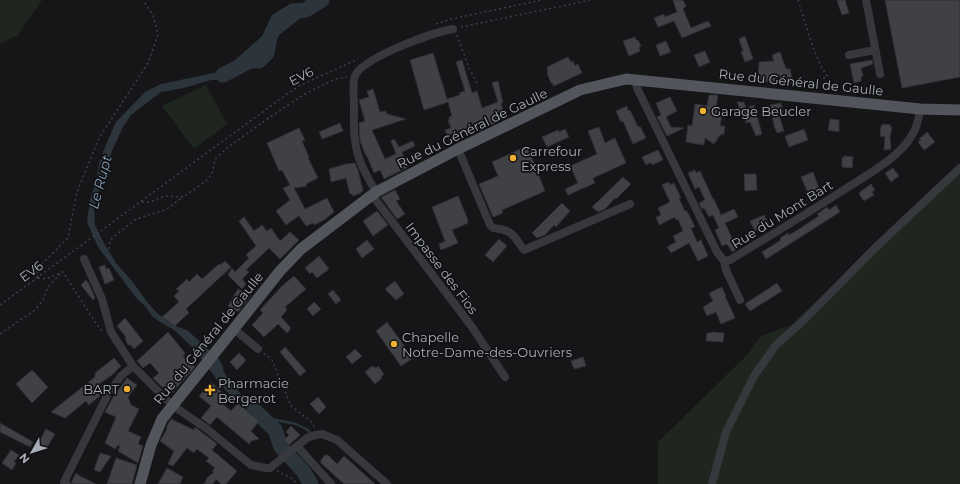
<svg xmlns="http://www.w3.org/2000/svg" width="960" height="484" viewBox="0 0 960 484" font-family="Montserrat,sans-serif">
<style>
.green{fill:#1e261f}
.water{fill:#2c353c}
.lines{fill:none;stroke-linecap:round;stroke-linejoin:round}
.stream{stroke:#2c353c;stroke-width:2.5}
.river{stroke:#2c353c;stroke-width:15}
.building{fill:#404145;stroke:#303034}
.path{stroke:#3d3f44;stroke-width:1.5;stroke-dasharray:2 3;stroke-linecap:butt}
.minor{stroke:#37383d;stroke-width:8}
.major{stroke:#53555c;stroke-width:11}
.poi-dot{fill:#f2b134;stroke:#111113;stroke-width:1.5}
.labels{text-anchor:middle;stroke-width:3.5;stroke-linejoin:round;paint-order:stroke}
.street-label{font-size:13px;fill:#a8adb8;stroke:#111113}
.poi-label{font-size:13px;fill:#a8adb8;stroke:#111113;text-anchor:start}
.water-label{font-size:14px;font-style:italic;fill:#7f9bb3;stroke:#111113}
</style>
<rect width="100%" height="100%" fill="#161618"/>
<!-- green -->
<path class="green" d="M0 0H42L18 35 0 44Z
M206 85 227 124 194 149 162 106Z
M960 167V484H658V442L748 354 761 336 791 325 928 195Z"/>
<!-- water -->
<path class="water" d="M306 0H324L243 63 233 75 223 80H211L184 88 161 92 131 115 123 127 112 151 94 208 95 225 104 243 116 263 132 281 148 303 158 314 175 326 187 330 219 359 223 367V370C231 386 257 411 272 421L266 427 258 416 231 396 221 385 193 348 174 330 160 322 152 316 145 306 137 299 98 247 87 222 90 200 96 182 99 164 105 147 116 122 145 92 161 84 223 71 261 37 291 15Z
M291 455 293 456 306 469 315 484H307L286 459Z"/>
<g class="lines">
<!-- stream -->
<path class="stream" d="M266 418 296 424 308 430 310 433"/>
<!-- river -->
<path class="river" d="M223 75 250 61H259L267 53 270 37 278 20 293 11 306 10 322 0
M254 410 275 430 281 447 303 471 311 484"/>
</g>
<!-- building -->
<path class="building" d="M673 0H683L686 6 683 9 691 28 708 21 711 26 682 38 674 21 658 27 654 18 664 14 665 17 677 12Z
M837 0H845L849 13 842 15Z
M885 0H960V77L902 88Z
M745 36 753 59 745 62 741 52 743 51 739 39Z
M635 37 637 41 638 40 641 46 639 47 640 51 629 56 623 41Z
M666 41 671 52 660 56 656 45Z
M705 51 710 62 699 67 694 55Z
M780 52 786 69H790L793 83 780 85V83L758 81 759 62 774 61 772 55Z
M433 53 447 99 460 95 459 93 465 91 456 62 462 60 472 93 477 91 482 108 498 102 492 83 498 81 503 103H501L505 118 477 132 475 126 460 131 462 137 449 141 445 130 451 128 448 120H450L449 117 452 116 448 102 424 110 410 60Z
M568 57 571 62 573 61 575 66 578 64 582 73 554 86 552 83H551L547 73H548L547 67Z
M872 60 873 64 861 68 863 76 861 77V81L854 83 850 64Z
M373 89 380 112 386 111 387 114 406 119 372 130 385 159 396 154 391 141 394 139 399 147 413 141 415 146 402 152 408 167 384 179 380 170 374 173 367 156H366L360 141 359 123 365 121 359 100 369 97 367 91Z
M709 95H718L716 108 723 109 720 126H725L724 134 720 135 714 144 705 138 704 145 686 142 688 125 692 126 695 104 707 106Z
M670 97 677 111 666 117 671 127 684 128 667 136 657 117 661 115 656 103Z
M737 102H744L746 108 754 105 762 134 756 136 750 122 746 123Z
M781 103 784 114 779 115 784 131 777 133 774 126 770 105Z
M627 106 628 111 630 110 638 127 640 126 646 138 633 144 623 121 621 122 616 111Z
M830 119 839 120V132L828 130Z
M340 123 343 131 322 139 319 132Z
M882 124 891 125 890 127H892L890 137 891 149 884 150 885 137 880 136 881 126H882Z
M599 127 605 143 615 138 626 163 593 178 595 183 568 195 565 189 578 183 570 166 597 154 588 131Z
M299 128 305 140 302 141 309 157 308 158 318 178 306 184 307 186 294 188 305 209 327 198 334 212 324 220 314 225 313 223 306 226 299 216 286 225 276 211 290 200 283 188 290 185 282 170 279 171 267 143Z
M565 129 569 137 547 147 542 137 558 130 559 132Z
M804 129 808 140 789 147 785 136Z
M927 132 935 142 924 150 918 142 921 140 919 139Z
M527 146 545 191 502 210 503 213 493 217 479 184 498 176 492 162Z
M658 150 663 160 652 165 651 162 646 165 642 157Z
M844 156 853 157 852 168 842 167V157L844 158Z
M355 163 358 170 363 191 361 192V193L353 196 352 194H350L346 178 331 182 329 169 346 164Z
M893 168 899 176 891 182 885 173Z
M695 170 696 173 700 171 713 199H714L721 215 734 209 738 217 725 223 737 249 732 252 727 244 722 246 715 230 719 228 713 215 709 217 704 208 702 209 699 203 705 200 699 187 695 189 688 173Z
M813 172 819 188 808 193 801 177Z
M744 174H756L757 190 745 191Z
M623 177 631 184 616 199 615 198 605 209 598 212 592 207Z
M669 182 670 185 674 183 681 198 679 199 685 211H687L695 227 691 228 697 242 701 240 708 256 698 261 689 243 671 253 667 247 676 242 673 236 683 231 678 219 676 220 675 217 659 225 656 217 661 215 658 208 670 202 662 185Z
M871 184 875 190 872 192 874 195 864 201 859 194 860 193V192Z
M395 190 400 199 396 201 405 214 397 219 381 197Z
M458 196 468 220H467L468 223 452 230 458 243 441 250 439 244 445 241 432 207Z
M562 203 570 211 556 227 554 225 545 235 537 238 532 233Z
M836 205 840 212 766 259 762 252 781 240 780 238 788 233 789 235 796 231 819 216 817 214 827 207 829 210Z
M377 211 388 225 373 236 363 221Z
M764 215 769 224 755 231 750 221Z
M244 217 254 231 262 225 267 231 271 228 280 241 290 232 299 240 280 259 269 248 246 270 249 272 242 279 246 284 242 289 228 275 232 268 235 272 249 258 246 255 256 246 239 221Z
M499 239 507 246 493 262 485 255Z
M367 240 374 249 362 258 356 249Z
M319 256 329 269 317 278 312 272 310 274 305 268Z
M225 261 231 267 186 309 189 313 181 320 175 326 162 317 179 302 174 296 179 291 176 289 187 279 189 282 197 274 202 279 219 264 220 265Z
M105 265 106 269 109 268 114 280 105 284 99 267Z
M294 276 306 289 285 307 287 310 281 317 291 328 287 333 278 324 264 337 252 325 263 313 260 310 281 287Z
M86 280 89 284 95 298 93 300 81 285Z
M395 281 404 294 396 300 385 289Z
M777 283 782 291 750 311 745 304Z
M722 287 726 296H725L735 318 721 324 716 312 707 316 703 307 713 301 709 293Z
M238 289 251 296 238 312 228 306Z
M333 290 341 300 336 304 328 294Z
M314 302 321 309 313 316 307 309Z
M125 318 143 341 134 349 131 345H128L125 338 126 337 117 326Z
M387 322 413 358 401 366 376 331Z
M168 332 185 353 183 356 195 367 170 395 153 378 159 373 150 363 143 368 137 361Z
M712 332 724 333 723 342 706 341 707 333H711Z
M285 347 306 371 300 376 280 352Z
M355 349 362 356 352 364 346 357Z
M239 353 246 360 237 370 230 362Z
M583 357 586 366 574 369 571 361Z
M114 358 121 366 112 375 99 384 104 390 101 395 89 405 86 401 65 418 51 412 95 377V373Z
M372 366 376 368 378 366 384 374 381 377 382 378 375 384 365 372Z
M32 370 48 387 32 403 16 384Z
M127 378 137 385 128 397 131 405 139 409 128 431 141 437 138 444 143 446 138 463 118 451 120 446 118 445 115 449 105 443 116 417 105 412 113 397Z
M211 382 223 393 217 399 231 411 238 403 259 421 251 431 259 439 251 441 249 444 217 417 210 425 201 418 211 406 199 396Z
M318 397 326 407 319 414 310 404Z
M171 419 194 430 195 427 217 444 212 450 237 471 226 484H221L216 479 213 484H204L207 478 214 472 212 471 215 468 206 461 209 458 197 449 194 453 187 448 173 466 168 464 174 451 160 441 167 429 166 428Z
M0 423 33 442 30 447 0 432Z
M291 426 300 435 289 445 284 440 289 435 286 432Z
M46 429 55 434 46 449 38 444Z
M11 450 19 455 14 462 16 463 12 470 2 463Z
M100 453 111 456 100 472 94 470Z
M325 455H328L337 464 344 456 375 484H344L321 463V460Z
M116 458 137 465 132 484H107Z
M167 468 183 477 180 484H158Z
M76 473 80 476 96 484H72V481Z"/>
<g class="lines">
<!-- path -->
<path class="path" d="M798 0C806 23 813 56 827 76L824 77 826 90
M436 24 451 19 542 0
M461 27 591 0
M457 35 469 68 478 85
M142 202H150L165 196 183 197 206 181 212 174 215 159 227 148 270 117 305 94 335 79 347 77
M109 249 110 241 112 238 136 219 167 209 183 197
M38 278C36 272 38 269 41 265L68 238 77 192 99 138 148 63 158 35 153 15 143 0
M38 278 46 279 63 272 99 328 103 331
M0 305 283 97 299 86 358 59
M0 334 35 310 43 300 48 287 61 273
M264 353 272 360 291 406 313 423 314 427
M277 471 291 478 298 484"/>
<!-- minor -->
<path class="minor" d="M866 0 880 74
M849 55 875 50
M635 79 637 88 717 252 724 261 730 260C766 238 803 216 839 193 861 178 899 159 912 135 917 127 919 118 920 109
M458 149 490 225 493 228C513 230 513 235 524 250L630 204
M376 192C368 178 359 163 356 147 353 133 354 118 354 104 354 96 352 84 355 76 362 58 433 32 453 29
M372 195 472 327 505 377
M84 259 102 299 111 332 133 366 172 405 207 429 251 465 266 468H270L307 438 315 435 322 434 337 440 387 484
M724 261 726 270 740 300
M234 329 258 349
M297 446 331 484
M67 484 64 482 108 394 121 376 133 366
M712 484 726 432 754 376 776 345 804 320 875 248 960 168"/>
<!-- major -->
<path class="major" d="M140 484 151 445 162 419 280 271 301 249 376 192 458 149 580 90 626 79 920 109 960 110"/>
</g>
<!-- markers -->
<g class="poi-dot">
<circle cx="703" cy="111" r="4"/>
<circle cx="513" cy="158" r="4"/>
<circle cx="394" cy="344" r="4"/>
<circle cx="127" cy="389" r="4"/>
<path d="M208 384h4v4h4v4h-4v4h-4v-4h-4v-4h4z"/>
</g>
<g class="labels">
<!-- street labels -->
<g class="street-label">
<text transform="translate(301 76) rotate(-27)" y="5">EV6</text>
<text transform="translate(801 82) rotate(6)" y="5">Rue du Général de Gaulle</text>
<text transform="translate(472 128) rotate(-26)" y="5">Rue du Général de Gaulle</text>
<text transform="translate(782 214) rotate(-32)" y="5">Rue du Mont Bart</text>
<text transform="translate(442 268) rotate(53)" y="5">Impasse des Fios</text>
<text transform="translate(31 271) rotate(-36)" y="5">EV6</text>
<text transform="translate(208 338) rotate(-51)" y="5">Rue du Général de Gaulle</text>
</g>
<!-- poi labels -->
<g class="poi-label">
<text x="711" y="116">Garage Beucler</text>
<text x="521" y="156">Carrefour<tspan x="521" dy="15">Express</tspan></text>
<text x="402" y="342">Chapelle<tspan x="402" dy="15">Notre-Dame-des-Ouvriers</tspan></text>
<text x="218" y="388">Pharmacie<tspan x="218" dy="15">Bergerot</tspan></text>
<text x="119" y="394" text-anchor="end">BART</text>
</g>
<!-- water labels -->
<g class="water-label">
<text transform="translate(100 182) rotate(-75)" y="5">Le Rupt</text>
</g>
</g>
<!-- north arrow -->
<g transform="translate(32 452) rotate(231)" stroke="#111113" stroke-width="3" paint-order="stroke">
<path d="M0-3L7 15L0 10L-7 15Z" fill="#a8adb8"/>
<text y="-6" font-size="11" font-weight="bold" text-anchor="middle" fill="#a8adb8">N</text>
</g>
</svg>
